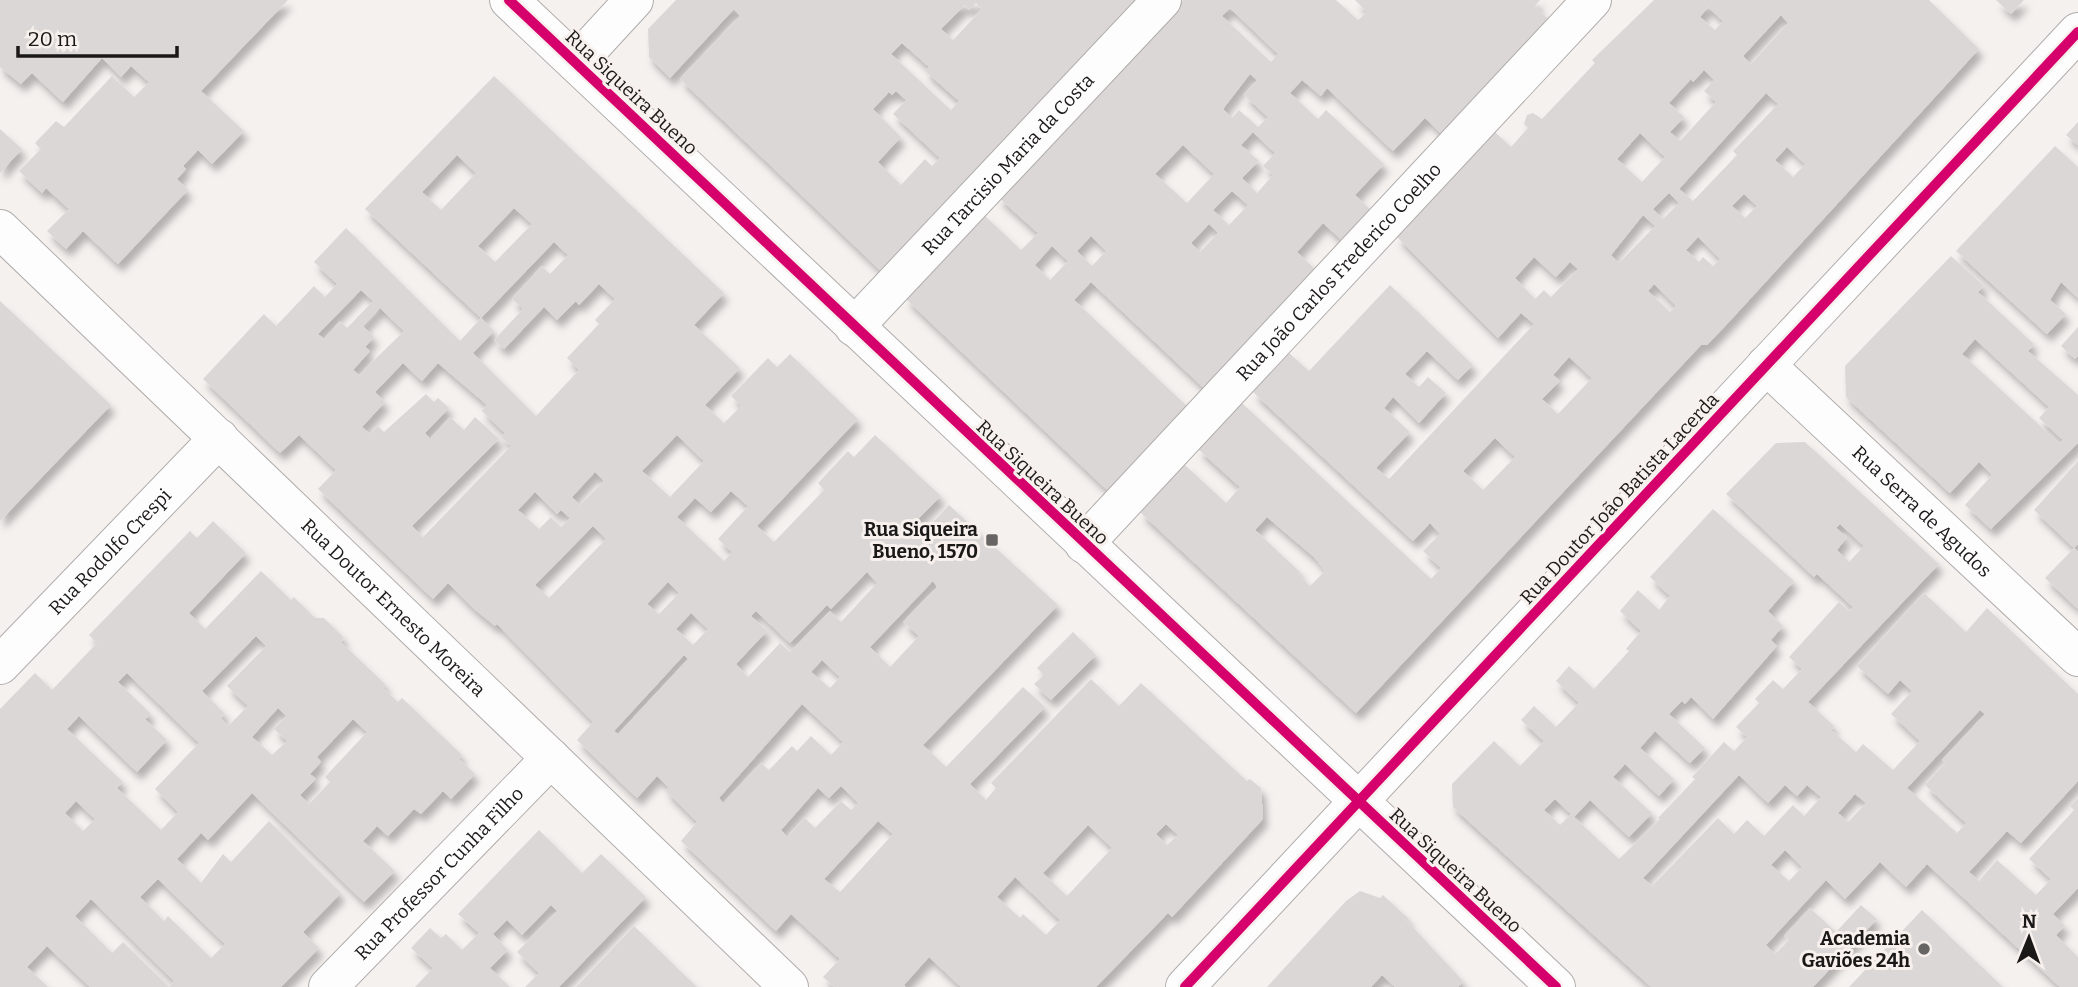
<svg xmlns="http://www.w3.org/2000/svg" width="2078" height="987" viewBox="0 0 2078 987" font-family="Bitter,serif">
<style>
.building{fill:#dad7d6;fill-rule:evenodd;filter:url(#shadow)}
.lines{fill:none;stroke-linecap:round;stroke-linejoin:round}
.street-casing{stroke:#b0adac;stroke-width:40}
.secondary-casing{stroke:#b0adac;stroke-width:40}
.street{stroke:#fefdfd;stroke-width:38}
.secondary{stroke:#fefdfd;stroke-width:38}
.cycleway-casing{stroke:#f7f0ed;stroke-width:15}
.cycleway{stroke:#d6006c;stroke-width:10}
.poi-dot{fill:#676563;stroke:#f7f0ed;stroke-width:2.5}
.labels{text-anchor:middle;stroke-width:6;stroke-linejoin:round;paint-order:stroke}
.street-label{font-size:19px;fill:#1b1918;stroke:#f7f0ed}
.poi-label{font-size:19px;font-weight:bold;fill:#1b1918;stroke:#f7f0ed;text-anchor:end}
</style>
<defs>
<filter id="shadow"><feDropShadow dx="4.5" dy="8" stdDeviation="3.5" flood-color="#0004"/></filter>
</defs>
<rect width="100%" height="100%" fill="#f5f1ef"/>
<!-- building -->
<path class="building" d="M0 0H288L201 91 244 131 212 164 198 150 183 166 186 169 177 179 188 190 118 264 83 231 66 249 47 231 69 209 46 188 42 193 19 171 41 149 35 143 56 121 64 127 112 76 134 97 149 82 131 66 121 77 102 58 63 102 32 73 21 84 0 67Z
M676 0H1136L882 272 680 79 740 16 734 9 670 78 649 57 648 29ZM976 3 982 9 953 40 941 29 965 5 969 10ZM902 43 929 67 925 71 959 101 951 110 891 54ZM896 91 906 100 893 114 940 158 932 166 925 159 901 185 878 162 901 137 873 109 889 92 892 95Z
M1183 0H1336L1358 20 1367 12 1355 0H1540L1535 6 1551 22 1445 137 1425 118 1393 151 1327 88 1321 96 1302 80 1290 93 1318 119 1326 110 1384 164 1355 195 1374 213 1346 244 1323 223 1297 252 1318 272 1206 390 1091 282 1074 300 1189 408 1111 490H1107L907 300V296L983 214 1021 250 1038 233 998 197ZM1230 8 1278 54 1271 62 1222 16ZM1250 74 1257 80 1244 95 1268 117 1258 127 1239 110 1232 118 1223 109ZM1253 132 1275 153 1263 166 1273 175 1257 193 1242 178 1259 161 1241 145ZM1183 145 1214 174 1187 203 1155 174ZM1232 191 1248 205 1229 225 1213 210ZM1209 224 1218 233 1200 252 1191 243ZM1091 236 1106 251 1092 266 1077 251ZM1052 246 1068 261 1050 280 1035 265Z
M1654 0H1929L1979 49 1729 322 1707 345H1701L1356 713 1141 513 1143 508 1184 464 1226 503 1240 487 1198 449 1242 403 1431 579 1441 568 1423 551 1440 534 1430 523 1413 541 1253 392 1289 353 1309 371 1390 285 1473 365 1458 380 1427 351 1405 374 1419 387 1428 377 1446 393 1419 423 1393 397 1384 408 1410 432 1376 468 1389 479 1534 324 1521 313 1498 338 1397 237 1495 132 1511 147 1528 128 1524 124 1527 115 1533 113 1542 119 1595 63 1592 60ZM1708 7 1723 21 1715 30 1700 17ZM1781 15 1788 23 1751 64 1743 56ZM1704 70 1714 80 1704 91 1716 102 1680 141 1670 132 1684 117 1669 103 1691 79 1693 82ZM1766 93 1778 104 1733 151 1737 155 1693 201 1679 189ZM1640 133 1665 157 1642 182 1617 159ZM1787 147 1805 164 1793 177 1775 160ZM1669 193 1679 203 1663 219 1653 209ZM1744 194 1757 206 1745 218 1732 206ZM1643 215 1655 226 1619 263 1611 255ZM1698 237 1720 259 1713 266 1703 257 1699 262 1686 250ZM1534 257 1556 277 1570 262 1578 269 1551 297 1544 290 1535 299 1515 278ZM1654 284 1676 306 1670 312 1648 291ZM1569 357 1592 378 1558 414 1542 399 1560 381 1553 375ZM1495 438 1515 457 1483 490 1463 471ZM1267 517 1314 557 1325 571 1310 586 1298 574 1300 572 1255 530Z
M1996 0H2024L2011 14Z
M494 76 724 293 694 325 740 368 705 405 724 423 741 406 731 396 768 358 777 367 790 354 858 419 757 526 774 542 824 490 818 483 848 451 854 457 875 435 941 496 909 528 919 537 949 505 1058 605 923 745 946 767 1023 687 1045 707 970 784 986 800 996 788 991 783 1091 679 1119 706 1141 683 1247 781 1250 779 1261 788 1263 819 1172 917 1168 913 1096 987H961L929 957 904 985 906 987H834L823 977 840 959 791 914 776 931 681 841 697 822 665 790 669 788 657 776 637 798 577 740 593 722 497 624 495 626 473 608 448 583 433 599 318 489 336 470 299 435 280 453 203 379 264 314 276 326 314 286 325 297 337 284 314 262 346 228 460 341 481 318 494 331 473 353 536 416 579 370 567 358 599 324 595 320 615 299 599 284 579 305 576 301 557 320 544 307 504 349 494 340 523 309 512 299 542 266 550 274 568 255 554 242 481 318 365 209ZM457 155 476 173 441 210 422 192ZM514 208 532 224 495 262 478 246ZM361 290 373 301 347 328 340 321 324 339 318 334ZM380 308 404 331 359 375 353 370 370 351 365 347 374 337 363 326ZM403 363 422 381 438 363 487 405 482 411 505 433 501 437 511 446 423 537 412 526 499 439 475 417 464 430 450 417 430 439 425 433 449 408 438 398 434 402 426 394 384 432 378 426 370 434 362 427 385 402 375 392ZM677 435 704 461 670 497 642 471ZM595 472 604 481 580 505 572 497ZM731 491 748 506 718 539 732 552 724 561 677 517 695 498 711 512ZM535 492 557 514 561 510 570 518 561 527 551 517 539 529 518 510ZM593 526 606 539 549 598 535 585ZM867 572 877 583 841 622 830 611 790 652 780 643 748 677 736 664 767 631 751 616 756 611 790 643 827 605 831 609ZM933 581 937 587 903 622 919 636 890 667 870 647ZM668 582 679 593 659 614 647 604ZM691 613 708 629 693 645 676 629ZM684 655 688 659 618 734 614 731ZM822 660 840 677 830 688 811 672ZM802 704 843 742 831 755 811 736 797 751 792 746 769 770 761 763 723 803 719 798ZM841 786 858 803 851 810 841 801 815 828 805 818 787 837 781 830 818 788 829 798ZM878 821 893 834 840 892 824 879ZM1166 824 1178 835 1167 845 1156 834ZM1088 825 1112 848 1067 896 1043 873ZM1015 877 1060 920 1046 935 1023 914 1020 918 997 897Z
M2078 122V145L2066 135Z
M0 129 22 149 0 173Z
M2055 146 2078 167V298L2061 282 2050 300 2066 314 2047 334 1956 251Z
M1951 256 1984 286 1978 292 2034 344 2028 351 2078 395V443L1991 529 1965 505 1992 475 1979 462 1950 493 1846 397 1845 366ZM1975 339 2049 407 2039 418 2063 440 2060 444 1962 354Z
M0 301 111 405 0 521Z
M2078 327V356L2075 359 2061 346Z
M1805 442 1939 564 1808 702 1834 726 1831 730 1856 752 1863 744 1893 770 1920 741 1891 714 1912 691 1900 680 1888 694 1857 666 1924 593 1966 632 1987 608 2078 694V781L2021 843 2007 831 1969 872 1979 881 1997 860 2036 895 2051 879 2029 859 2074 810 2070 806 2078 798V888L2053 914 2065 926 2056 935 2078 957V987H2060L1927 864 1906 887 1880 862 1845 899 1826 880 1766 945 1775 954 1789 940 1784 936 1810 908 1836 932 1861 905 1877 919 1813 987H1651L1453 807 1452 784 1494 741 1520 766 1544 741 1521 720 1534 706 1556 727 1579 703 1556 681 1569 666 1594 689 1629 651 1626 649 1641 631 1620 611 1638 590 1659 610 1670 596 1650 577 1713 509 1794 581 1768 611 1783 626 1771 640 1777 646 1713 719 1691 697 1685 704 1682 701 1669 714 1705 748 1690 763 1655 731 1640 748 1674 779 1659 796 1625 764 1613 777 1652 813 1629 837 1590 800 1574 817 1619 859 1660 819 1658 818 1695 779 1692 777 1724 742 1734 751 1747 737 1736 727 1759 703 1755 699 1773 680 1783 689 1802 669 1789 657 1839 602 1849 611 1853 607 1817 574 1814 577 1726 494 1776 443ZM1840 524 1864 546 1849 562 1837 550 1847 537 1836 528ZM1980 710 1985 714 1942 760 1945 763 1925 785 1966 823 1957 833 1907 788ZM1739 775 1768 803 1785 785 1797 796 1807 785 1821 797 1804 816 1793 805 1764 836 1747 820 1734 834 1718 818 1652 886 1643 878ZM1855 794 1866 803 1848 822 1838 813ZM1555 799 1571 814 1560 825 1544 810ZM1785 850 1802 867 1789 881 1771 865Z
M2078 461V544L2074 548 2034 510Z
M213 521 246 553 189 613 205 629 261 571 291 600 294 597 315 618H324L344 638 341 642 386 685 383 688 398 702 402 698 462 755 459 759 475 774 451 799 443 791 421 814 414 809 388 836 377 826 363 841 395 871 364 902 252 793 208 840 201 833 177 859 201 883 223 854 231 862 269 821 341 893 303 932 319 948 281 987H90L47 946 27 967 48 987H0V709L35 673 52 690 97 643 89 635 190 531 197 538ZM256 636 266 646 227 686 248 706 228 726 221 718 225 714 202 691ZM127 673 199 743 155 789 178 812 161 830 117 788 123 782 67 729 79 716 137 772 167 740 145 719 151 714 118 682ZM278 708 286 716 274 729 287 741 272 755 252 737ZM353 719 367 732 325 777 330 782 309 804 300 795 316 779 310 774 321 762 317 757ZM76 801 95 819 83 831 65 813ZM158 879 225 944 211 958 168 916 164 921 140 897ZM91 899 174 981 169 987 123 942 112 953 75 916Z
M2074 548 2078 552V609L2045 578Z
M1073 632 1096 655 1051 700 1034 684 1044 675 1037 668Z
M539 830 582 873 601 854 646 897 559 987H525L539 973 517 952 557 911 551 905 522 935 507 920 493 934 508 950 490 968 510 987H415L433 968 411 948 430 928 441 938 446 934 462 950 479 933 458 914Z
M1360 891 1380 898 1383 895 1409 919 1407 921 1463 981 1458 987H1395L1382 975 1371 987H1267L1346 901Z
M1922 910 2003 987H1849Z
M634 926 670 961 697 987H576Z"/>
<g class="lines">
<defs>
<g id="street">
<path d="M576 63 634 0"/>
<path id="s1" d="M0 229 789 987"/>
<path id="s2" d="M854 327 1162 0"/>
<path id="s3" d="M1766 365 2078 657"/>
<path id="s4" d="M1084 544 1592 0"/>
<path id="s5" d="M0 665 219 438"/>
<path id="s6" d="M328 987 551 758"/>
<path d="M1185 987 2078 32"/>
</g>
<path id="secondary" d="M509 0 1556 987"/>
</defs>
<!-- street casing -->
<use href="#street" class="street-casing"/>
<!-- secondary casing -->
<use href="#secondary" class="secondary-casing"/>
<!-- street -->
<use href="#street" class="street"/>
<!-- secondary -->
<use href="#secondary" class="secondary"/>
<defs>
<path id="cycleway" d="M509 0 1556 987
M1185 987 2078 32"/>
</defs>
<!-- cycleway casing -->
<use href="#cycleway" class="cycleway-casing"/>
<!-- cycleway -->
<use href="#cycleway" class="cycleway"/>
</g>
<!-- markers -->
<g class="poi-dot">
<rect x="985" y="533" width="14" height="14" rx="3.5"/>
<circle cx="1924" cy="949" r="7"/>
</g>
<g class="labels">
<!-- street labels -->
<g class="street-label">
<text transform="translate(632 92) rotate(43)" y="7">Rua Siqueira Bueno</text>
<text dy="7" stroke="none"><textPath href="#s2" startOffset="224">Rua Tarcisio Maria da Costa</textPath></text>
<text dy="7" stroke="none"><textPath href="#s4" startOffset="373">Rua João Carlos Frederico Coelho</textPath></text>
<text transform="translate(1043 482) rotate(43)" y="7">Rua Siqueira Bueno</text>
<text transform="translate(1619 498) rotate(-47)" y="7">Rua Doutor João Batista Lacerda</text>
<text dy="7" stroke="none"><textPath href="#s3" startOffset="214">Rua Serra de Agudos</textPath></text>
<text dy="7" stroke="none"><textPath href="#s5" startOffset="158">Rua Rodolfo Crespi</textPath></text>
<text dy="7" stroke="none"><textPath href="#s1" startOffset="546">Rua Doutor Ernesto Moreira</textPath></text>
<text transform="translate(1456 870) rotate(43)" y="7">Rua Siqueira Bueno</text>
<text dy="7" stroke="none"><textPath href="#s6" startOffset="159">Rua Professor Cunha Filho</textPath></text>
</g>
<!-- poi labels -->
<g class="poi-label">
<text x="978" y="536">Rua Siqueira<tspan x="978" dy="22">Bueno, 1570</tspan></text>
<text x="1910" y="945">Academia<tspan x="1910" dy="22">Gaviões 24h</tspan></text>
</g>
</g>
<!-- north arrow -->
<g transform="translate(2029 938) rotate(1)" stroke="#f7f0ed" stroke-width="5" paint-order="stroke">
<path d="M0-5L12 26L0 18L-12 26Z" fill="#1b1918"/>
<text y="-10" font-size="19" font-weight="bold" text-anchor="middle" fill="#1b1918">N</text>
</g>
<!-- scale -->
<path d="M18 46v10h159v-10" fill="none" stroke="#1b1918" stroke-width="3.5"/>
<text x="28" y="46" font-size="21" fill="#1b1918" stroke="#f7f0ed" stroke-width="5" paint-order="stroke">20 m</text>
</svg>
